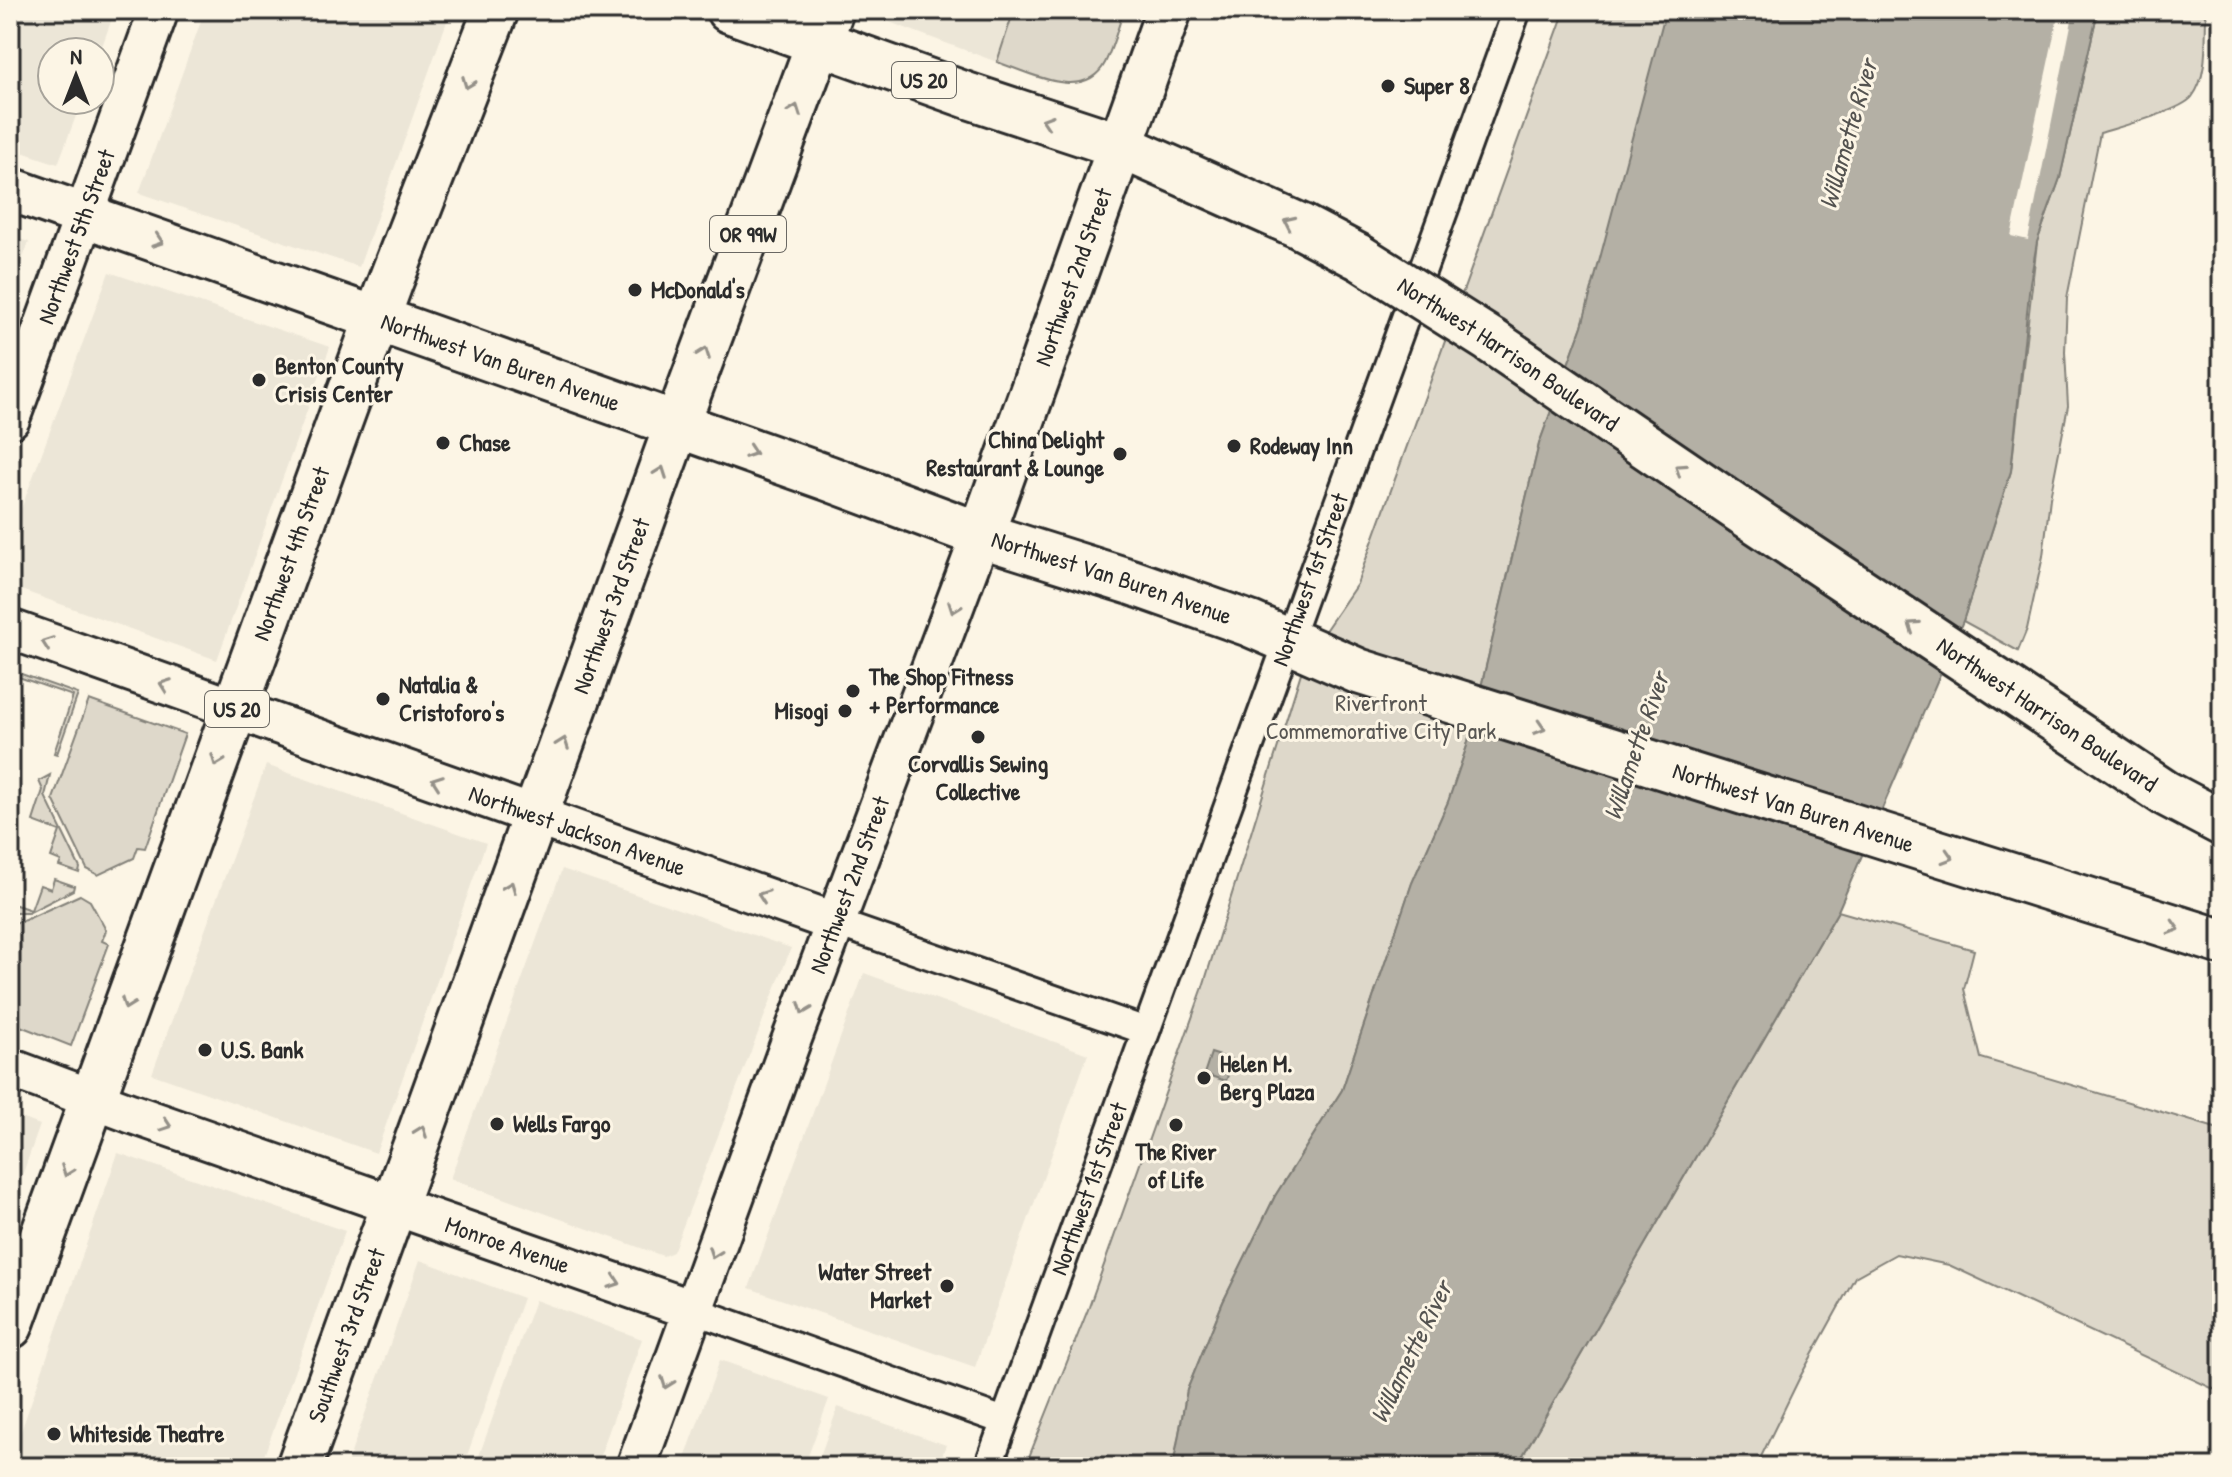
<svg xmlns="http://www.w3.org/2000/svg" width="2232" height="1477" viewBox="0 0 2232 1477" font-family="'Patrick Hand',sans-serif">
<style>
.built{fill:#ece6d7}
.green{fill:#ded8ca;stroke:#84827a;stroke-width:2}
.water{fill:#b4b0a5;stroke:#7d7b74;stroke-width:2}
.pier{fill:#fcf5e5}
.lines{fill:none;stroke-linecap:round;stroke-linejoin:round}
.street-casing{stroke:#2b2b2b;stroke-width:32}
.secondary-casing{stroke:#2b2b2b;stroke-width:44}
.primary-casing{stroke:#2b2b2b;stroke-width:48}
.highway-casing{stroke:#2b2b2b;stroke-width:50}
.street{stroke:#fcf5e5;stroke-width:26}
.secondary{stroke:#fcf5e5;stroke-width:38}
.primary{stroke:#fcf5e5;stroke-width:42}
.highway{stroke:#fcf5e5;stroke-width:44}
.highway-bridge-casing{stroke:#2b2b2b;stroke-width:50;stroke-linecap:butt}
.highway-bridge{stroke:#fcf5e5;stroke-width:44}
.oneway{stroke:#949088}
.poi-dot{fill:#2b2b2b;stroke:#fcf5e5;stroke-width:3}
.labels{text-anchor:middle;stroke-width:6;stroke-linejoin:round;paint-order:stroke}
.shield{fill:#fcf5e5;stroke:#6a6863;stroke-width:2}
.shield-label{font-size:22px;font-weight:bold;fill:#2b2b2b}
.poi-label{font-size:24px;font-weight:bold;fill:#2b2b2b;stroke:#fcf5e5;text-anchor:start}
.street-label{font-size:24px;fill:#2b2b2b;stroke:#fcf5e5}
.park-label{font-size:24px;fill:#585653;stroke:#fcf5e5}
.water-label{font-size:26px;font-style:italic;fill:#545350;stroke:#fcf5e5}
</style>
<rect width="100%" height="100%" fill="#fcf5e5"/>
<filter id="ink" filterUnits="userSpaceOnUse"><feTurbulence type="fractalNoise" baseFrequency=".0125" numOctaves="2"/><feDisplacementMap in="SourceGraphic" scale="16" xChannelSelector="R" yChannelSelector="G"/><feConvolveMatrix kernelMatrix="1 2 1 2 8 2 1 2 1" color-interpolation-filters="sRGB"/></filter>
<g filter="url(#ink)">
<!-- built -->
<path class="built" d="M10 10H115L100 52H52V100H82L58 164 10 148Z
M205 10H451L359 267 139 193Z
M875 10H1014L997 62 873 16Z
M10 236 29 242 10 293Z
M109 272 330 347 217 660 10 586V539Z
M266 765 486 843 376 1153 152 1074Z
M562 869 791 948 673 1252 663 1256 450 1179Z
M864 973 1088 1054 975 1367 749 1288Z
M10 1114 40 1125 10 1210Z
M118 1153 345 1231 260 1467H21L10 1463Z
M420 1260 523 1298 463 1467H346Z
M535 1300 642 1339 596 1467H475Z
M720 1360 829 1399 804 1467H682Z
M838 1407 946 1445 938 1467H816Z"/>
<!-- green -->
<path class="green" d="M1014 10H1124C1118 27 1113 47 1105 63 1084 103 1028 72 997 62Z
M1565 10H1680L1582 326 1539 444 1467 746 1448 802 1412 883 1342 1090 1275 1196 1223 1302 1187 1390 1175 1456 1165 1467H1025L1089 1307 1202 990 1305 660 1357 584Z
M2098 10H2203L2206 18C2205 43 2208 76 2192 97 2181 111 2119 127 2100 133L2067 298 2065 352 2068 406 2050 498 2043 556 2027 629 2018 651 1963 621 2011 471 2037 242 2060 178Z
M10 670 78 694 57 754 54 753 73 696 10 674Z
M89 700 185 734 145 848 138 847 134 858 98 875 87 869 53 799Z
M50 775 45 796 80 868 79 873 59 866 61 861 51 857 60 831 33 821 43 790 39 781Z
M54 879 74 886 73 890 28 913H12L14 907 10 903 31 910 40 885 51 889Z
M80 895 90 901 106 930 102 941 109 944 71 1046 10 1022V924L25 920Z
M1838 911 1974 950 1964 989 1981 1058 2222 1130V1393L1949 1265 1896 1254 1855 1277 1800 1377 1756 1467H1516Z"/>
<!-- water -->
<path class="water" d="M1666 10H2098L2060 178 2037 242 2030 283 2011 471 1963 621 1838 911 1516 1467H1165L1175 1456 1187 1390 1223 1302 1275 1196 1342 1090 1412 883 1448 802 1467 746 1539 444 1582 326Z
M1211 1053 1233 1060 1226 1081 1204 1074Z"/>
<!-- pier -->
<path class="pier" d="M2067 10H2074L2028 240 2011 236 2059 12 2065 14Z"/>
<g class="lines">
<defs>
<g id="street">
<path d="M837 923 1146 1031"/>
<path d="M693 1310 1004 1421"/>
<path id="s1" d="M988 1467 1517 10"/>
</g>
<g id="secondary">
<path id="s2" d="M10 419 159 10"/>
<path id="s3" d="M10 629 837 923"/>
<path id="s4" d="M10 1068 130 1113 693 1310"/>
<path id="s5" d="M636 1467 791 1041 981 535"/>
</g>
<path id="primary" d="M10 189 378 319"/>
<g id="highway">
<path d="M729 10 969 96 1121 146 1300 226 1359 257"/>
<path id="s6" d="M378 319 828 478 981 535 1131 582 1250 624 1358 671 2222 942"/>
<path id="s7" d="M1744 513 2165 793 2222 823"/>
<path id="s8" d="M981 535 1169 10"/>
<path id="s9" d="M10 1326 390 283 496 10"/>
<path id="s10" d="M299 1467 690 389 831 10"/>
</g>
</defs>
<!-- street casing -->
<use href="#street" class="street-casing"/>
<!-- secondary casing -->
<use href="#secondary" class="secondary-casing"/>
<!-- primary casing -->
<use href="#primary" class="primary-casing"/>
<!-- highway casing -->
<use href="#highway" class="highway-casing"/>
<!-- street -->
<use href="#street" class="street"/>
<!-- secondary -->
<use href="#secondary" class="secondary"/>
<!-- primary -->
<use href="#primary" class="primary"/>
<!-- highway -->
<use href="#highway" class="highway"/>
<defs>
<g id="highway-bridge">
<path id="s11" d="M1359 257 1490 340 1744 513"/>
</g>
</defs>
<!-- highway-bridge casing -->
<use href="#highway-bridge" class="highway-bridge-casing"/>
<!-- highway-bridge -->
<use href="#highway-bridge" class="highway-bridge"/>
</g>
<!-- one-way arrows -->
<defs><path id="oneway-chevron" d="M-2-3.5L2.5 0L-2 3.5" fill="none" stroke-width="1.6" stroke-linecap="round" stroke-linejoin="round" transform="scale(2)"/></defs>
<g class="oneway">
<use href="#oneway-chevron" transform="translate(468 83) rotate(111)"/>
<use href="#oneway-chevron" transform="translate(795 110) rotate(-70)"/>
<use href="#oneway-chevron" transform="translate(1047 121) rotate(-162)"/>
<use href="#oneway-chevron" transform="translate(1289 222) rotate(-155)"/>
<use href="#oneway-chevron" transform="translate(158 241) rotate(19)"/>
<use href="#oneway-chevron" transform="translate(704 353) rotate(-70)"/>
<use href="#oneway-chevron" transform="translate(751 452) rotate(19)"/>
<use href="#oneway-chevron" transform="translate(1680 469) rotate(-146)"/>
<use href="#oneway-chevron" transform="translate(661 472) rotate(-70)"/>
<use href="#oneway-chevron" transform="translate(954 608) rotate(110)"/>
<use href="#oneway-chevron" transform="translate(1913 626) rotate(-146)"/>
<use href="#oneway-chevron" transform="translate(47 643) rotate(-160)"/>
<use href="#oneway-chevron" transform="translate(165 685) rotate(-160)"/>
<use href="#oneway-chevron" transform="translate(1540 728) rotate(17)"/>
<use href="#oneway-chevron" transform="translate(563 743) rotate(-70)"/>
<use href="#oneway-chevron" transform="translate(217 761) rotate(111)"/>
<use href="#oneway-chevron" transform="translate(437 781) rotate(-160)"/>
<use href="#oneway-chevron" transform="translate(1948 857) rotate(17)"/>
<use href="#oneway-chevron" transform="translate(510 887) rotate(-69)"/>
<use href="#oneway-chevron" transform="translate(763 896) rotate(-160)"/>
<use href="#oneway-chevron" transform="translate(2174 928) rotate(17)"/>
<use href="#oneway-chevron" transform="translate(127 1004) rotate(110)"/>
<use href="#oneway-chevron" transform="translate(804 1009) rotate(111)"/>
<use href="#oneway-chevron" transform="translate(166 1125) rotate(19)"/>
<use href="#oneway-chevron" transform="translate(421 1131) rotate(-70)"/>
<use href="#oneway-chevron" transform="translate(67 1171) rotate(110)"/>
<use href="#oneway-chevron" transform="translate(714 1253) rotate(110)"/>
<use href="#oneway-chevron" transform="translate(615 1282) rotate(19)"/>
<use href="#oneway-chevron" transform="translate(667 1383) rotate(110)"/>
</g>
</g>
<!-- markers -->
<g class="poi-dot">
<circle cx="1388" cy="86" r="8"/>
<circle cx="635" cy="290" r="8"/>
<circle cx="259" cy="380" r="8"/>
<circle cx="443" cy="443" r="8"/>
<circle cx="1234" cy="446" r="8"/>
<circle cx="1120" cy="454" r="8"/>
<circle cx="853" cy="691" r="8"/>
<circle cx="383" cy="699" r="8"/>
<circle cx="845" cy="711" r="8"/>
<circle cx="978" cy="737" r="8"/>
<circle cx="205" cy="1050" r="8"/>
<circle cx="1204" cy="1078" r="8"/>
<circle cx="497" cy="1124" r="8"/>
<circle cx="1176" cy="1125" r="8"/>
<circle cx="947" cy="1286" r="8"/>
<circle cx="54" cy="1434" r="8"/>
</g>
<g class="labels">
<!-- shield labels -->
<g class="shield">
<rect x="892" y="62" width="64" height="36" rx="6"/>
<rect x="710" y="216" width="76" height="36" rx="6"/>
<rect x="205" y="691" width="64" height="36" rx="6"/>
</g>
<g class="shield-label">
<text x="924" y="88">US 20</text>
<text x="748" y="242">OR 99W</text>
<text x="237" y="717">US 20</text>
</g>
<!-- poi labels -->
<g class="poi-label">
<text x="1404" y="94">Super 8</text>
<text x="651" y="298">McDonald's</text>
<text x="275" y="374">Benton County<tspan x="275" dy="28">Crisis Center</tspan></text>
<text x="1104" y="448" text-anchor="end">China Delight<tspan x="1104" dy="28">Restaurant &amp; Lounge</tspan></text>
<text x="459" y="451">Chase</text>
<text x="1250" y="454">Rodeway Inn</text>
<text x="869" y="685">The Shop Fitness<tspan x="869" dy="28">+ Performance</tspan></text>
<text x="399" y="693">Natalia &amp;<tspan x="399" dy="28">Cristoforo's</tspan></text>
<text x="829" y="719" text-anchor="end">Misogi</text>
<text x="978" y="772" text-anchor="middle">Corvallis Sewing<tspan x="978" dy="28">Collective</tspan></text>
<text x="221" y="1058">U.S. Bank</text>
<text x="1220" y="1072">Helen M.<tspan x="1220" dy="28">Berg Plaza</tspan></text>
<text x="513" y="1132">Wells Fargo</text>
<text x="1176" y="1160" text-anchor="middle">The River<tspan x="1176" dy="28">of Life</tspan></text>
<text x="931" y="1280" text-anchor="end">Water Street<tspan x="931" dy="28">Market</tspan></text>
<text x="70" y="1442">Whiteside Theatre</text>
</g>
<!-- street labels -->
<g class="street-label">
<text dy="8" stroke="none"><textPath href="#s2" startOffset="194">Northwest 5th Street</textPath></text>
<text dy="8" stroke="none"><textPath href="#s8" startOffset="274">Northwest 2nd Street</textPath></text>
<text dy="8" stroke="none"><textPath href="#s11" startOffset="178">Northwest Harrison Boulevard</textPath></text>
<text dy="8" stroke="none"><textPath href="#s6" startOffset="130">Northwest Van Buren Avenue</textPath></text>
<text dy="8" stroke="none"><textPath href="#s9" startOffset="822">Northwest 4th Street</textPath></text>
<text dy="8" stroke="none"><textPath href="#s6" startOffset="778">Northwest Van Buren Avenue</textPath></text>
<text dy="8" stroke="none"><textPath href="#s1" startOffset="944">Northwest 1st Street</textPath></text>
<text dy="8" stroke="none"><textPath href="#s10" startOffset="916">Northwest 3rd Street</textPath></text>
<text dy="8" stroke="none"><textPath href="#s7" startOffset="364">Northwest Harrison Boulevard</textPath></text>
<text dy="8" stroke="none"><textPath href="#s6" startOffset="1498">Northwest Van Buren Avenue</textPath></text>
<text dy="8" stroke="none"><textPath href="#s3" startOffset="602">Northwest Jackson Avenue</textPath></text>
<text dy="8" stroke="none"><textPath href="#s5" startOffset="620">Northwest 2nd Street</textPath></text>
<text dy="8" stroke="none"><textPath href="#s1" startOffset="296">Northwest 1st Street</textPath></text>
<text dy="8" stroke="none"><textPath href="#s4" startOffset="528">Monroe Avenue</textPath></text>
<text dy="8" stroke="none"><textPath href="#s10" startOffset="140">Southwest 3rd Street</textPath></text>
</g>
<!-- park labels -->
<g class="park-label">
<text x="1381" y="711">Riverfront<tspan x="1381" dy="28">Commemorative City Park</tspan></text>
</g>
<!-- water labels -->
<g class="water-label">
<text transform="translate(1848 134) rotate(-74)" y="9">Willamette River</text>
<text transform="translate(1636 746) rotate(-71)" y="9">Willamette River</text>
<text transform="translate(1411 1352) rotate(-64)" y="9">Willamette River</text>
</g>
</g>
<!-- margin -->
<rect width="2232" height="1477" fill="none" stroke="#fcf5e5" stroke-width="40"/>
<rect x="20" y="20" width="2192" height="1437" fill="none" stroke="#2b2b2b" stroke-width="3" filter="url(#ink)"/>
<!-- north arrow -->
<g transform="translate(76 76)"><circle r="38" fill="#fcf5e5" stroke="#a8a49b" stroke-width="2"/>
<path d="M0-6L14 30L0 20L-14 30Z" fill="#2b2b2b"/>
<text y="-12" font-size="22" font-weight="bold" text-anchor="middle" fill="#2b2b2b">N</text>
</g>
</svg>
